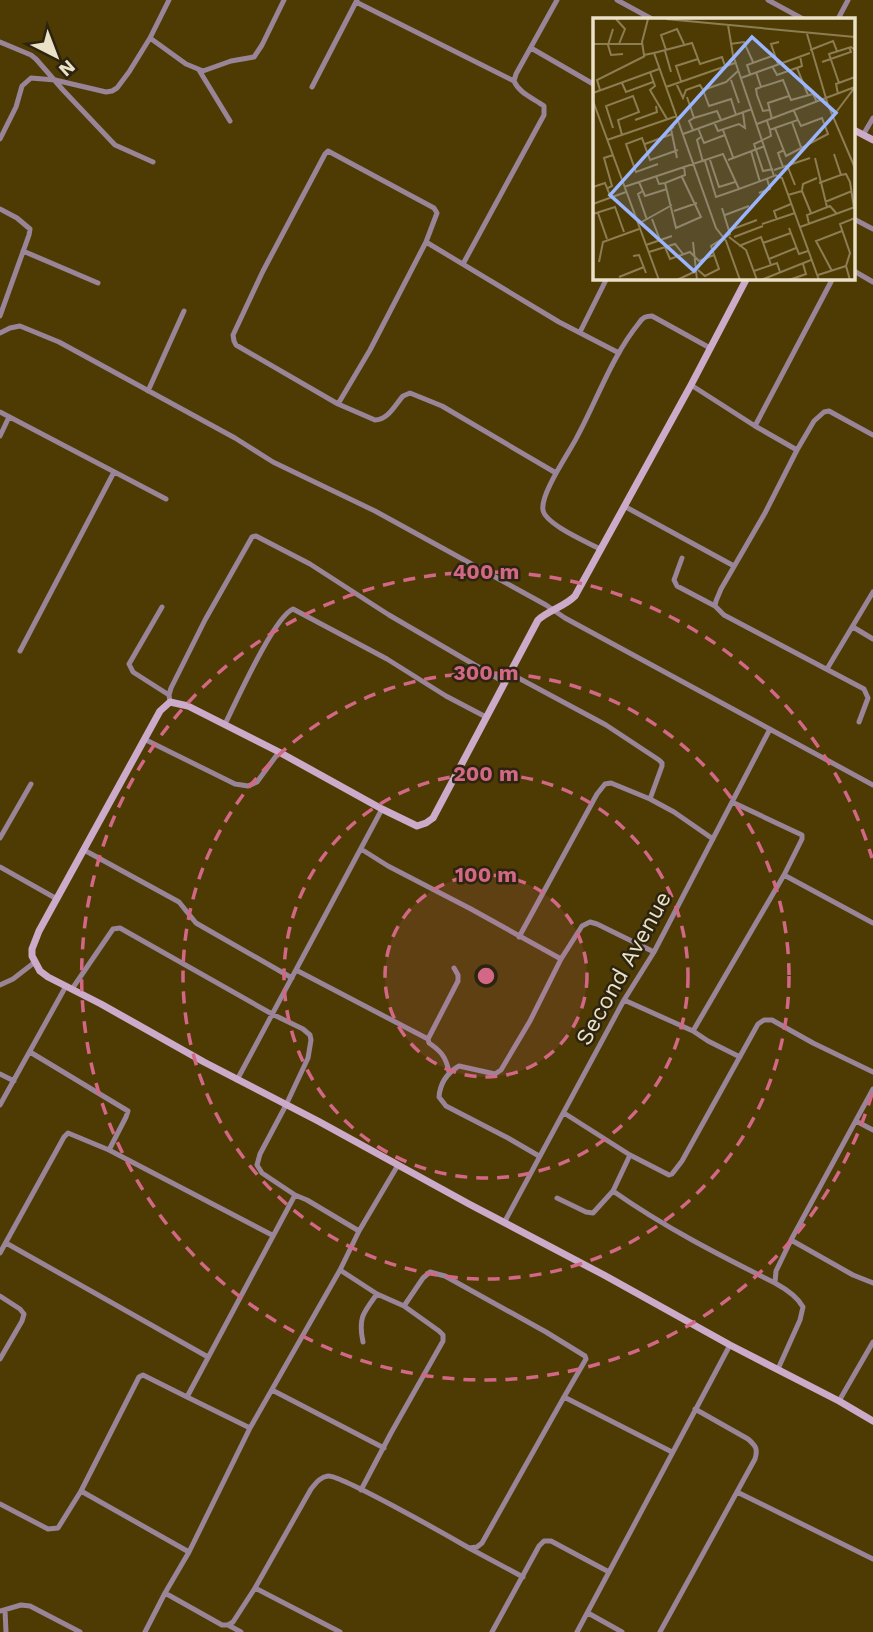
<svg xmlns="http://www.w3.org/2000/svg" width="873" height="1632" viewBox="0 0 873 1632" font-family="'Work Sans',sans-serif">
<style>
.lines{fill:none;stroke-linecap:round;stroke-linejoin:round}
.street{stroke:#998498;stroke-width:5}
.secondary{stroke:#ccabca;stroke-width:7}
.ring{fill:none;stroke:#d26886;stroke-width:3.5;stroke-dasharray:12 9}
.labels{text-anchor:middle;stroke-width:5;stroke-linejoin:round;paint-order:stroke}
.street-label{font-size:23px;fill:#ebe1c7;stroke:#2c240f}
.inset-road{fill:none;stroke:#8d7d52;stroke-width:2}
.view{fill:#9ab5fd;fill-opacity:0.15;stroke:#9ab5fd;stroke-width:3.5}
.inset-edge{fill:none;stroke:#ebe1c7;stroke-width:3.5}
.centre{fill:#d26886;stroke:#2c240f;stroke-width:3.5}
.ring-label{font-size:21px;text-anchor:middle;font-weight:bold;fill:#d26886;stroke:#2c240f;stroke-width:5;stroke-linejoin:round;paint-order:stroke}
</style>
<rect width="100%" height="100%" fill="#4e3b04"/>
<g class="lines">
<!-- street -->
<path class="street" d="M617 0 652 19
M768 0 803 19
M356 2 514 81
M838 19 848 0
M150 38 186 64 203 71 231 61 254 57 262 45 284 0
M0 42 31 55 36 59 63 90 115 145 153 162
M531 48 595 85
M199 70 230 121
M312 87 357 0
M863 135 873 118
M0 139 16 107 22 86 31 78 55 80 106 92 112 91 117 88 129 72 150 38 169 0
M0 209 17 218 30 229 29 235 0 316
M854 219 873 229
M23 251 98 283
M463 264 544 115V106C533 98 519 93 514 81L516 74 557 0
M854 271 873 282
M580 332 607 278
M0 333 10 328 20 326 59 342 235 438 273 462 375 511 546 605 565 618 873 785
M691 385 755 426 797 450
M148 391 184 311
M338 404 370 350 426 242
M0 412 166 499
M755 426 833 278
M0 436 9 417
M556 473 442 406 410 393 403 396C395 405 388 420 375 420L338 404 236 345 234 341 233 335 263 271 325 154 328 151 434 208 437 213 426 242 559 322 619 353
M624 506 734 566
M600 549C587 542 545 524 543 510 540 494 569 453 577 437 597 400 612 356 639 323 643 317 646 316 652 316L710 348
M682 558 674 580 677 586 715 606 724 615 864 689 868 698 859 722
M715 606 716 601 721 589 765 513 797 450 814 421 824 412 829 411 873 435
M162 607 129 664 133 672 169 695
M853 627 873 639
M20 651 114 472
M827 669 873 592
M509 673 606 725 659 760 662 763V766L650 799
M170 702 169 695 171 688 205 620 252 537 256 536 310 564 389 615 504 682
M225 724C236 702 274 617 293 609L387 659 446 696 486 717
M144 739 235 784 248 786 257 782 279 752
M0 838 31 784
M361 849 388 866 471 909 561 959
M84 850 179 902 196 923 292 978
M0 867 57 899
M784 875 873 923
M519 937 597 794 605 784 611 783 650 799 674 812 713 839
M296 970 428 1039
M0 985 13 979 35 962
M72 989 113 929 120 928 272 1014 303 1029 310 1035 311 1040 308 1058 286 1105 260 1154 257 1165 262 1173 295 1195
M624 1000 693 1031 784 875 802 839V835L732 802
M693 1031 708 1041 740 1057
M30 1052 128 1111 126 1117 109 1150
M449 1072C446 1057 441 1051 429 1043L428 1039 458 981V975L454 968
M0 1074 14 1081
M237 1080 382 809
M0 1105 66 986
M564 1113 630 1155 669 1175 672 1174 682 1161 758 1024 764 1020H772L813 1043 873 1072
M856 1121 873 1130
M539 1156 508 1138 446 1106 439 1097C440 1083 447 1073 459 1066L495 1074 501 1070 530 1021 561 959 582 926 590 922 597 924 654 952
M613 1191C664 1227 719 1255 775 1283
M557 1198 586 1212 593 1213 613 1191 630 1155
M504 1223 624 1000 654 952 770 729
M791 1240 853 1275 873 1283
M6 1243 208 1357
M0 1253 64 1137 68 1133 109 1150 272 1235
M340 1270 377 1294 404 1306 439 1331 443 1335V1341L391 1433 361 1490
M0 1296 20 1309 24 1314 22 1321 0 1359
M404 1306 423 1278 430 1272 445 1276 546 1332 585 1356 586 1359 564 1397
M363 1342C358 1318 363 1313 377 1294
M778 1369 800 1320 803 1307C797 1296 786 1289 775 1283L776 1271 791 1240 873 1089
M272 1390 384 1448
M839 1401 873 1342
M250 1428 187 1397 295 1195 307 1200 359 1231
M81 1491 189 1552
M737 1492 873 1559
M0 1504 48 1529 58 1528 81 1491 139 1377 143 1375 187 1397
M469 1548 523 1577
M255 1588 340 1632
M165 1593 222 1625H228L233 1622 255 1588 311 1489C316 1483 320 1477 328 1476 341 1475 450 1537 469 1548L477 1547 482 1543 564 1397 672 1452
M5 1610 6 1632
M0 1611 21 1605 30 1606 80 1632
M588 1613 622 1632
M228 1625 241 1632
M145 1632 165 1593 189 1552 250 1428 340 1270 359 1231 398 1165
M492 1632 539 1546 544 1541H551L609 1572
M577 1632 730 1345
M660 1632 755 1459C758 1449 756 1446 748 1439L695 1409"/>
<!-- secondary -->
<path class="secondary" d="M854 130 873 140
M747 278 691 385 575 596C564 607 549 610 538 620L433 818 426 823 417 826 382 809 279 752 188 706 170 702 160 711 39 931 32 949V956L40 971 48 977 101 1004 204 1062 318 1121 469 1204 604 1275 730 1345 839 1401 873 1421"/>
</g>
<!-- distance rings -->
<circle cx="486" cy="976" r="101" fill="#d26886" fill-opacity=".12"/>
<g class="ring">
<circle cx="486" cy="976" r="101"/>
<circle cx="486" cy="976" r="202"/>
<circle cx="486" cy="976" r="303"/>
<path d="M872 1094A404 404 0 1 1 872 858"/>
</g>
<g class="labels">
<!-- street labels -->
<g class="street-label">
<text transform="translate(623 968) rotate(-61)" y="8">Second Avenue</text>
</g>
</g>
<!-- overview -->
<g transform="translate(593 18)">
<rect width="262" height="262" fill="#4e3b04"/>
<path class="inset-road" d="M23 1 32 11 26 26M55 1 49 24 51 37 61 35 123 210 133 223 147 262M73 1 262 19M20 11 15 27 18 37 30 36M214 16 235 87 262 150M0 26H49M137 26 151 24 160 44M73 32 68 17 84 11 91 26M217 32 240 23 244 33M72 33 78 54M61 35 99 25 107 46 129 39 132 48M229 44 258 34 256 29M185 46 178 26 186 24M179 48 184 57 209 48 207 38M204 50 215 77M57 54 62 68 57 72 74 101M163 54 168 69 190 62 198 82 220 76 224 84M157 56 154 47 182 37M148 60 217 35M138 62 146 85M88 63 83 48 105 41M29 65 33 74 60 64M83 65 90 80 93 72 107 67 110 72 133 64 145 53M246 65 236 36 258 29 262 32M73 69 142 45M168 69 163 71 164 77 170 93 176 92M7 72 4 62 52 38M110 72 116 88 138 81 143 97M0 75 66 51M245 76 243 66 262 59M94 79 101 100M0 83 66 262M241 97 262 69M179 101 175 85 196 78M42 102 64 94 63 88M174 103 177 112 182 110 205 102 201 93M121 104 125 113 146 106 152 110 150 95M199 104 209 132M164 106 262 69M81 109 78 111 84 140M20 110 13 88 40 78 46 94 25 102 29 117M105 110 111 125 132 117M182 110 193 138 235 116 229 100 208 108 205 102M100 112 96 103 101 100 124 93 128 102M130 112 140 139M177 112 178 118 161 126 170 153 180 151M90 116 159 91M108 119 104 122 110 144M14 122 84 98M52 126 79 116M158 133 167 164M222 140 234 189M117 142 126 169 142 164M135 142 172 128M112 143 123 179 146 171M65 146 43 154 33 126 49 120 57 142 85 132M194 147 202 167M190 149 185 135 191 132M181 152 217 140M182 157 189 160 226 262M248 157 253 156 257 164 261 190M63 158 66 166 72 165 92 157 91 148M46 164 52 178 74 171M72 165 83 210 108 199 89 159M226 165 248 157 241 136M0 169 12 165 18 180M31 169 130 136 146 171 181 158 140 37 135 7M15 170 19 168 11 140 20 137M209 172 210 166 224 160M50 173 45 176 54 202M166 175 177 171 174 161M195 177 209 173 218 195M232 184 259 173M0 186 33 174M81 193 104 185M5 195 14 221M0 196 22 189 31 214M132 197 156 188M59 201 67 222M184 202 181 193 198 186M45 206 79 187M169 206 202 195M216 206 214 197 237 188 244 196M207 209 262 189M196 210 206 236 215 233M137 212 164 202M136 219 153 232 164 262M141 219 170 208M100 224 104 262M170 225 198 215M53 227 79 218M146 228 168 219 178 247M72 229 77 241 97 234 106 243 121 237M56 234 82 226 90 236M40 238 46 237 53 255M176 241 203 230M6 244 10 224 46 211M105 252 112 258 126 251 118 228 137 216 129 190M161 253 184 245 187 254M239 253 223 223 249 213M225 257 253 248M26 259 51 249M84 262 103 253M168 262 218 242M196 262 213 256 210 246M257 262 253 248 257 235 247 206 262 200"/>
<path class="view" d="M159 19 243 95 101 253 17 177Z"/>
<rect width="262" height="262" class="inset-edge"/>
</g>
<circle cx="486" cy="976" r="10" class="centre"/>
<g class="ring-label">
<text x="486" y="579">400 m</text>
<text x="486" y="680">300 m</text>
<text x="486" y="781">200 m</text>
<text x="486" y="882">100 m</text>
</g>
<!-- north arrow -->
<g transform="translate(56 56) rotate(138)" stroke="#2c240f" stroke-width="5" paint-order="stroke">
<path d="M0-5L12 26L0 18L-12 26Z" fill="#ebe1c7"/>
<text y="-10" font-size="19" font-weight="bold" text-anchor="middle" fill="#ebe1c7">N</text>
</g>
</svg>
